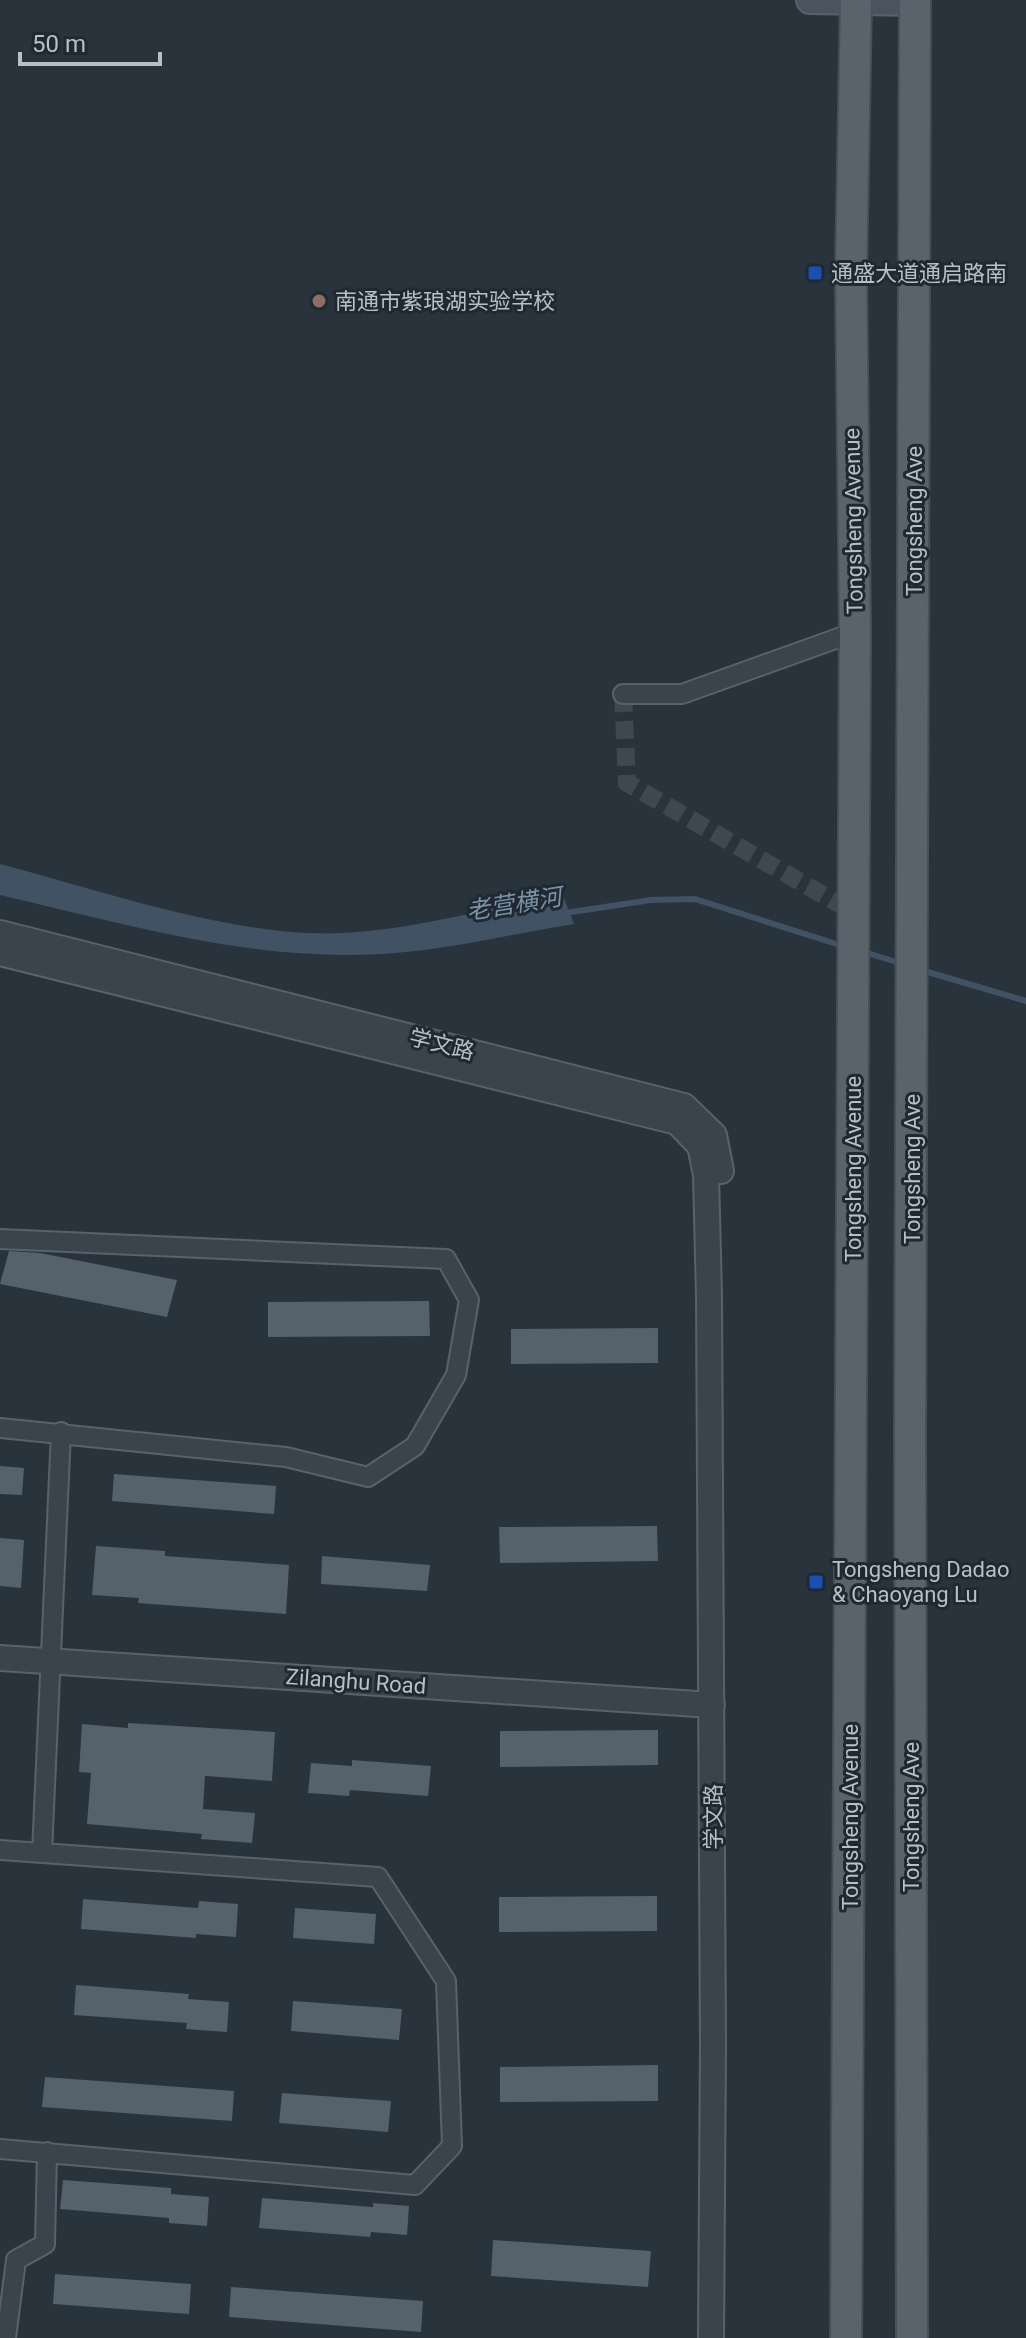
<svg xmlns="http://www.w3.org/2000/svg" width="1026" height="2338" viewBox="0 0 1026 2338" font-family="Roboto,'Noto Sans SC',sans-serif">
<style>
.water{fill:#405263}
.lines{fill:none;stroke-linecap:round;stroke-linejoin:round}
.stream{stroke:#405263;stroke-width:6}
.building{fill:#55616b}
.minor-tunnel{stroke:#3d4851;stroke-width:18;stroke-dasharray:18 9;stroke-linecap:butt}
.minor-casing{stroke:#59626a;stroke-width:22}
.tertiary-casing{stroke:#59626a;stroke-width:28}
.secondary-casing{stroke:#59626a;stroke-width:30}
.primary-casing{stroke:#475058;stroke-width:34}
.minor{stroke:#3b444c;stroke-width:18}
.tertiary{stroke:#3b444c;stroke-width:24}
.secondary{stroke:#4a545f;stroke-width:26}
.primary{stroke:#5a636c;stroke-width:30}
.transit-dot{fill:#1a4fb4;stroke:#202931;stroke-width:3}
.education-dot{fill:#8d6e63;stroke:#202931;stroke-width:3}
.labels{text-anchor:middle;stroke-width:6;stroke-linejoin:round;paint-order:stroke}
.poi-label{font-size:22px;fill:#b7bfc7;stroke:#202931;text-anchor:start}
.street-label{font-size:22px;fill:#b7bfc7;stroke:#202931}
.water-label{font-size:24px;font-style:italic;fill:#7c93a7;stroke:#202931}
</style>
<rect width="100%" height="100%" fill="#28333c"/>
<!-- water -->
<path class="water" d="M0 864C95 889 193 923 291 932 381 940 474 911 562 893L574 924C511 934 446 950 382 954 252 962 125 924 0 895Z"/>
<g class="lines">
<!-- stream -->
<path class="stream" d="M565 913 651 900 695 899 846 947
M864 952 903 964
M921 970 1026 1001"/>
</g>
<!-- building -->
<path class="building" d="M9 1251 40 1253 177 1280 167 1317 0 1284Z
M429 1301 430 1336 268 1337V1302Z
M658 1328V1363L511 1364V1329Z
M0 1466 24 1468 22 1495 0 1494Z
M114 1474 276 1486 274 1514 112 1501Z
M657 1526 658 1561 500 1563 499 1527Z
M0 1538 24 1540 21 1588 0 1586Z
M96 1546 165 1551V1556L289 1565 286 1614 138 1603 139 1598 92 1595Z
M322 1556 430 1565 427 1591 321 1584Z
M128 1723 275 1732 272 1781 205 1776 203 1809 255 1813 252 1843 201 1839 202 1834 87 1824 91 1773 79 1772 82 1724 128 1728Z
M658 1730V1765L500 1767V1731Z
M352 1760 431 1766 428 1796 350 1790 349 1796 308 1793 311 1763 352 1766Z
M657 1896V1931L499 1932V1897Z
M83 1899 198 1908 199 1901 238 1904 236 1937 196 1934V1938L81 1929Z
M295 1908 376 1914 374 1944 293 1938Z
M76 1985 189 1994 188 1999 229 2002 227 2032 186 2029 187 2023 74 2015Z
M293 2001 402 2009 399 2040 291 2031Z
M658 2065V2101L500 2102V2067Z
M45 2077 234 2091 232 2121 42 2107Z
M282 2093 391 2101 388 2132 279 2123Z
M63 2180 171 2188V2194L209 2197 207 2226 169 2223V2218L60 2209Z
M262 2198 373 2207V2203L409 2206 407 2235 371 2232 370 2237 259 2228Z
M493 2240 651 2251 648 2287 491 2276Z
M55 2274 191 2284 189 2314 53 2304Z
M231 2287 423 2301 421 2332 229 2317Z"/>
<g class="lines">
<!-- minor-tunnel -->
<path class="minor-tunnel" d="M623 694 627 783 853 912"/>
<defs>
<path id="minor" d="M623 694H682L855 632
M0 1239 446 1259 469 1300 456 1375 415 1446 368 1477 286 1457 0 1428
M0 1850 378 1877 446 1981 452 2146 415 2185 0 2149
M42 1853 61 1432
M6 2338 16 2260 45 2244 47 2152"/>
<path id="tertiary" d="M0 933 684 1106 714 1135 721 1171
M0 953 677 1122 700 1146 706 1175 709 1296 713 2047 711 2338
M0 1658 712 1705"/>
<path id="secondary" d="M810 0 915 2"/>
<path id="primary" d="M846 2338 855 632 851 273 856 0
M912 2338 910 1433 915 0"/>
</defs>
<!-- minor casing -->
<use href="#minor" class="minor-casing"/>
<!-- tertiary casing -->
<use href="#tertiary" class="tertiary-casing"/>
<!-- secondary casing -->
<use href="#secondary" class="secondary-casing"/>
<!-- primary casing -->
<use href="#primary" class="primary-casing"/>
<!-- minor -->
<use href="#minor" class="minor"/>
<!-- tertiary -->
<use href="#tertiary" class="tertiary"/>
<!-- secondary -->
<use href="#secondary" class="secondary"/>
<!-- primary -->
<use href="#primary" class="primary"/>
</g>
<!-- markers -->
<g class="transit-dot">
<rect x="807" y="265" width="16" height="16" rx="4"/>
<rect x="808" y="1574" width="16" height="16" rx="4"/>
</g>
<circle class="education-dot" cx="319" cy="301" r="8"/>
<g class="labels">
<!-- poi labels -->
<g class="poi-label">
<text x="831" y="281">通盛大道通启路南</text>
<text x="335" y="309">南通市紫琅湖实验学校</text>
<text x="832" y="1577">Tongsheng Dadao<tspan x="832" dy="25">&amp; Chaoyang Lu</tspan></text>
</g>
<!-- street labels -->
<g class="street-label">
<text transform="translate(853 521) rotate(-91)" y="8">Tongsheng Avenue</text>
<text transform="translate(914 521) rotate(-90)" y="8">Tongsheng Ave</text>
<text transform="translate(442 1044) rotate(14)" y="8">学文路</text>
<text transform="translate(853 1169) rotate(-90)" y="8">Tongsheng Avenue</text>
<text transform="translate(912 1169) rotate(-90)" y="8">Tongsheng Ave</text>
<text transform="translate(356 1681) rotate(4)" y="8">Zilanghu Road</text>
<text transform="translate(713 1817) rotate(-90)" y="8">学文路</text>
<text transform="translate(850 1817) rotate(-90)" y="8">Tongsheng Avenue</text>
<text transform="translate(911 1817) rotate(-90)" y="8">Tongsheng Ave</text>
</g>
<!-- water labels -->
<g class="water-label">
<text transform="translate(514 904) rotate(-9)" y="8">老营横河</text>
</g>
</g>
<!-- scale -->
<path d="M20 52v12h140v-12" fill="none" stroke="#b7bfc7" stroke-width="4"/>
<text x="32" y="52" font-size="24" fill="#b7bfc7" stroke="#202931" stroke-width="6" paint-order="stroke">50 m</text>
</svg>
